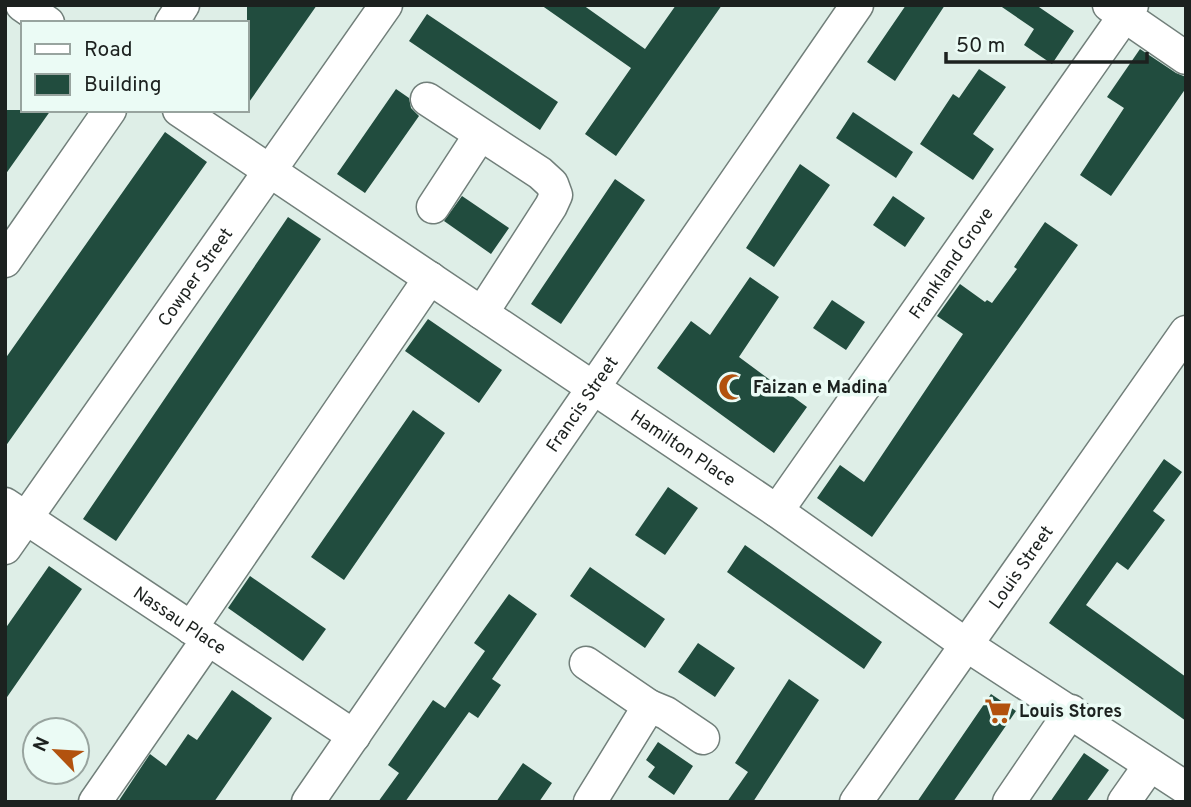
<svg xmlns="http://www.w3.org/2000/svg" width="1191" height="807" viewBox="0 0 1191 807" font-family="Overpass,sans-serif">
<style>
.building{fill:#214c3e}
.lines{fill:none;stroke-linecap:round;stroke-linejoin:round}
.minor-casing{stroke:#717f7a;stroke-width:35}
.minor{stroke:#fff;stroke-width:32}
.labels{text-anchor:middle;stroke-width:7;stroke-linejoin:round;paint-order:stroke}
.street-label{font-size:18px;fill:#1c211f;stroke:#ebfbf5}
.poi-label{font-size:18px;font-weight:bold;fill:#1c211f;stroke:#ebfbf5;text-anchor:start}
</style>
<rect width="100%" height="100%" fill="#deeee7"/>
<!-- building -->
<path class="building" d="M247 5H317L247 105Z
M541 5H583L645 49 676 5H722L616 156 585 134 631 68Z
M906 5H945L895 81 867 62Z
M999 5H1036L1074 31 1052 64 1024 45 1034 29Z
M427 14 558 102 540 130 409 41Z
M1140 49 1176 73 1186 77V88L1111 196 1080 175 1124 108 1107 97Z
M979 69 1006 87 973 134 994 149 973 180 920 144 953 94 959 98Z
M396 89 409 98 411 108 419 116 365 193 337 174Z
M5 110H51L5 175Z
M853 112 913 152 896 178 836 138Z
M165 132 207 162 5 447V359Z
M800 164 830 185 774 267 746 248Z
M615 179 645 200 561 324 531 304Z
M462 196 509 228 491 254 444 221Z
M893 196 925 218 905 247 873 225Z
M288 217 321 239 116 541 83 519Z
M1045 222 1078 245 872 537 817 498 840 465 864 482 963 334 937 316 960 284 985 302 987 300 992 303 1017 269 1014 267Z
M750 277 779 297 739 357 807 407 774 453 657 368 691 321 710 335Z
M832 300 865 322 846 350 813 328Z
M428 319 502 370 479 403 405 351Z
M413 410 445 433 344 580 311 557Z
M1164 459 1182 472 1153 511 1165 520 1128 570 1117 562 1086 605 1186 677V721L1049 623Z
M668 487 698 508 665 555 635 535Z
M745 545 882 642 864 669 727 572Z
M49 566 82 589 5 700V629Z
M590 567 665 619 645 648 570 596Z
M250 576 326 629 303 661 228 608Z
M509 594 537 614 492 679 501 685 478 718 469 712 405 802H378L399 773 388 765 433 700 445 708 485 651 474 643Z
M698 643 735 668 715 697 678 672Z
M789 679 819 700 753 802H727L748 772 735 763Z
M232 690 272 718 214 802H118L150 754 166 766 188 734 197 740Z
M991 694 1016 711 1003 730 953 802H917Z
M658 742 693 766 674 795 648 777 655 767 646 760Z
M1084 753 1109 770 1086 802H1050Z
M523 763 552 783 539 802H496Z"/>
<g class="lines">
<defs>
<g id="minor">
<path d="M22 5 48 23"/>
<path d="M1109 5 1186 58"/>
<path d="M171 23 183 5"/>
<path d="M427 99 540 173 552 184 556 195 551 206 482 313"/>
<path id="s1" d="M179 110 777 511 968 646 1186 788"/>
<path d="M433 207 480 135"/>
<path d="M5 261 110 110"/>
<path id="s2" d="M5 504 354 736"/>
<path id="s3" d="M777 511 1132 5"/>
<path id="s4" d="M5 548 386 5"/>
<path d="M191 628 430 278"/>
<path d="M586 663 649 706 590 802"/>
<path d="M649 706 666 713 703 738"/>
<path d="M95 802 208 639"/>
<path id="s5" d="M308 802 857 5"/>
<path id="s6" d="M856 802 1186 332"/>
<path d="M1009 802 1071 711"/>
<path d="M1124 802 1150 765"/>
</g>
</defs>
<!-- minor casing -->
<use href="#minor" class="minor-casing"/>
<!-- minor -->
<use href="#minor" class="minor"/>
</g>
<!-- icons -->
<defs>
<symbol id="mosque-bare" viewBox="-9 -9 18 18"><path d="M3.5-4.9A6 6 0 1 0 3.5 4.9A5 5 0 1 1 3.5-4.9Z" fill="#b2520e" stroke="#ebfbf5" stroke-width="2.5" paint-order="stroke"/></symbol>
<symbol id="supermarket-bare" viewBox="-9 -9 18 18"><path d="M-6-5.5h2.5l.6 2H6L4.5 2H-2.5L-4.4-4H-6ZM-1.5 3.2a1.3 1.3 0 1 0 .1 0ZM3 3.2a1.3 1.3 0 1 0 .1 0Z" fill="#b2520e" stroke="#ebfbf5" stroke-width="2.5" paint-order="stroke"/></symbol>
</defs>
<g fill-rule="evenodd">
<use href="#mosque-bare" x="713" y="368" width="38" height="38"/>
<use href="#supermarket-bare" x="979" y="692" width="38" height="38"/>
</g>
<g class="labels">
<!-- street labels -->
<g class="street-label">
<text dy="6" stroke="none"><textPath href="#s3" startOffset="303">Frankland Grove</textPath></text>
<text dy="6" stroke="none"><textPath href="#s4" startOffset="331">Cowper Street</textPath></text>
<text dy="6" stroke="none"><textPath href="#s5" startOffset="483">Francis Street</textPath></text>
<text dy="6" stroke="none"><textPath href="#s1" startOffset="607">Hamilton Place</textPath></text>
<text dy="6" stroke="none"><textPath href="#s6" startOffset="287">Louis Street</textPath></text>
<text dy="6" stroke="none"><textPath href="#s2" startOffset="210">Nassau Place</textPath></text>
</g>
<!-- poi labels -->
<g class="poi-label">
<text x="753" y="393">Faizan e Madina</text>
<text x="1019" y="717">Louis Stores</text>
</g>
</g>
<!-- border -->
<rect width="1191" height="807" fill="none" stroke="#1c211f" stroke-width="14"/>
<!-- legend -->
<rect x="21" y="21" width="228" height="91" fill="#ebfbf5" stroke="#98a49f" stroke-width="2"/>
<rect x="35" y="44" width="35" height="10" fill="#ffffff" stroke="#98a49f" stroke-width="2"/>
<text x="84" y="56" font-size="21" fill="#1c211f">Road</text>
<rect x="35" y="74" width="35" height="21" fill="#214c3e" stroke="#98a49f" stroke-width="2"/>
<text x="84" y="91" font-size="21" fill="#1c211f">Building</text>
<!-- north arrow -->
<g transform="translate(56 751) rotate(295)"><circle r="33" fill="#ebfbf5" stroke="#98a49f" stroke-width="2"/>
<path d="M0-5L12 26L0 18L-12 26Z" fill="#b2520e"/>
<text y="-10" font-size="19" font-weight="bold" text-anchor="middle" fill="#1c211f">N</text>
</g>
<!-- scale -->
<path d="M946 52v10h201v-10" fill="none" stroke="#1c211f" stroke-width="3.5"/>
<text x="956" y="52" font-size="21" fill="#1c211f" stroke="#ebfbf5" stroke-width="5" paint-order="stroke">50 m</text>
</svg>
